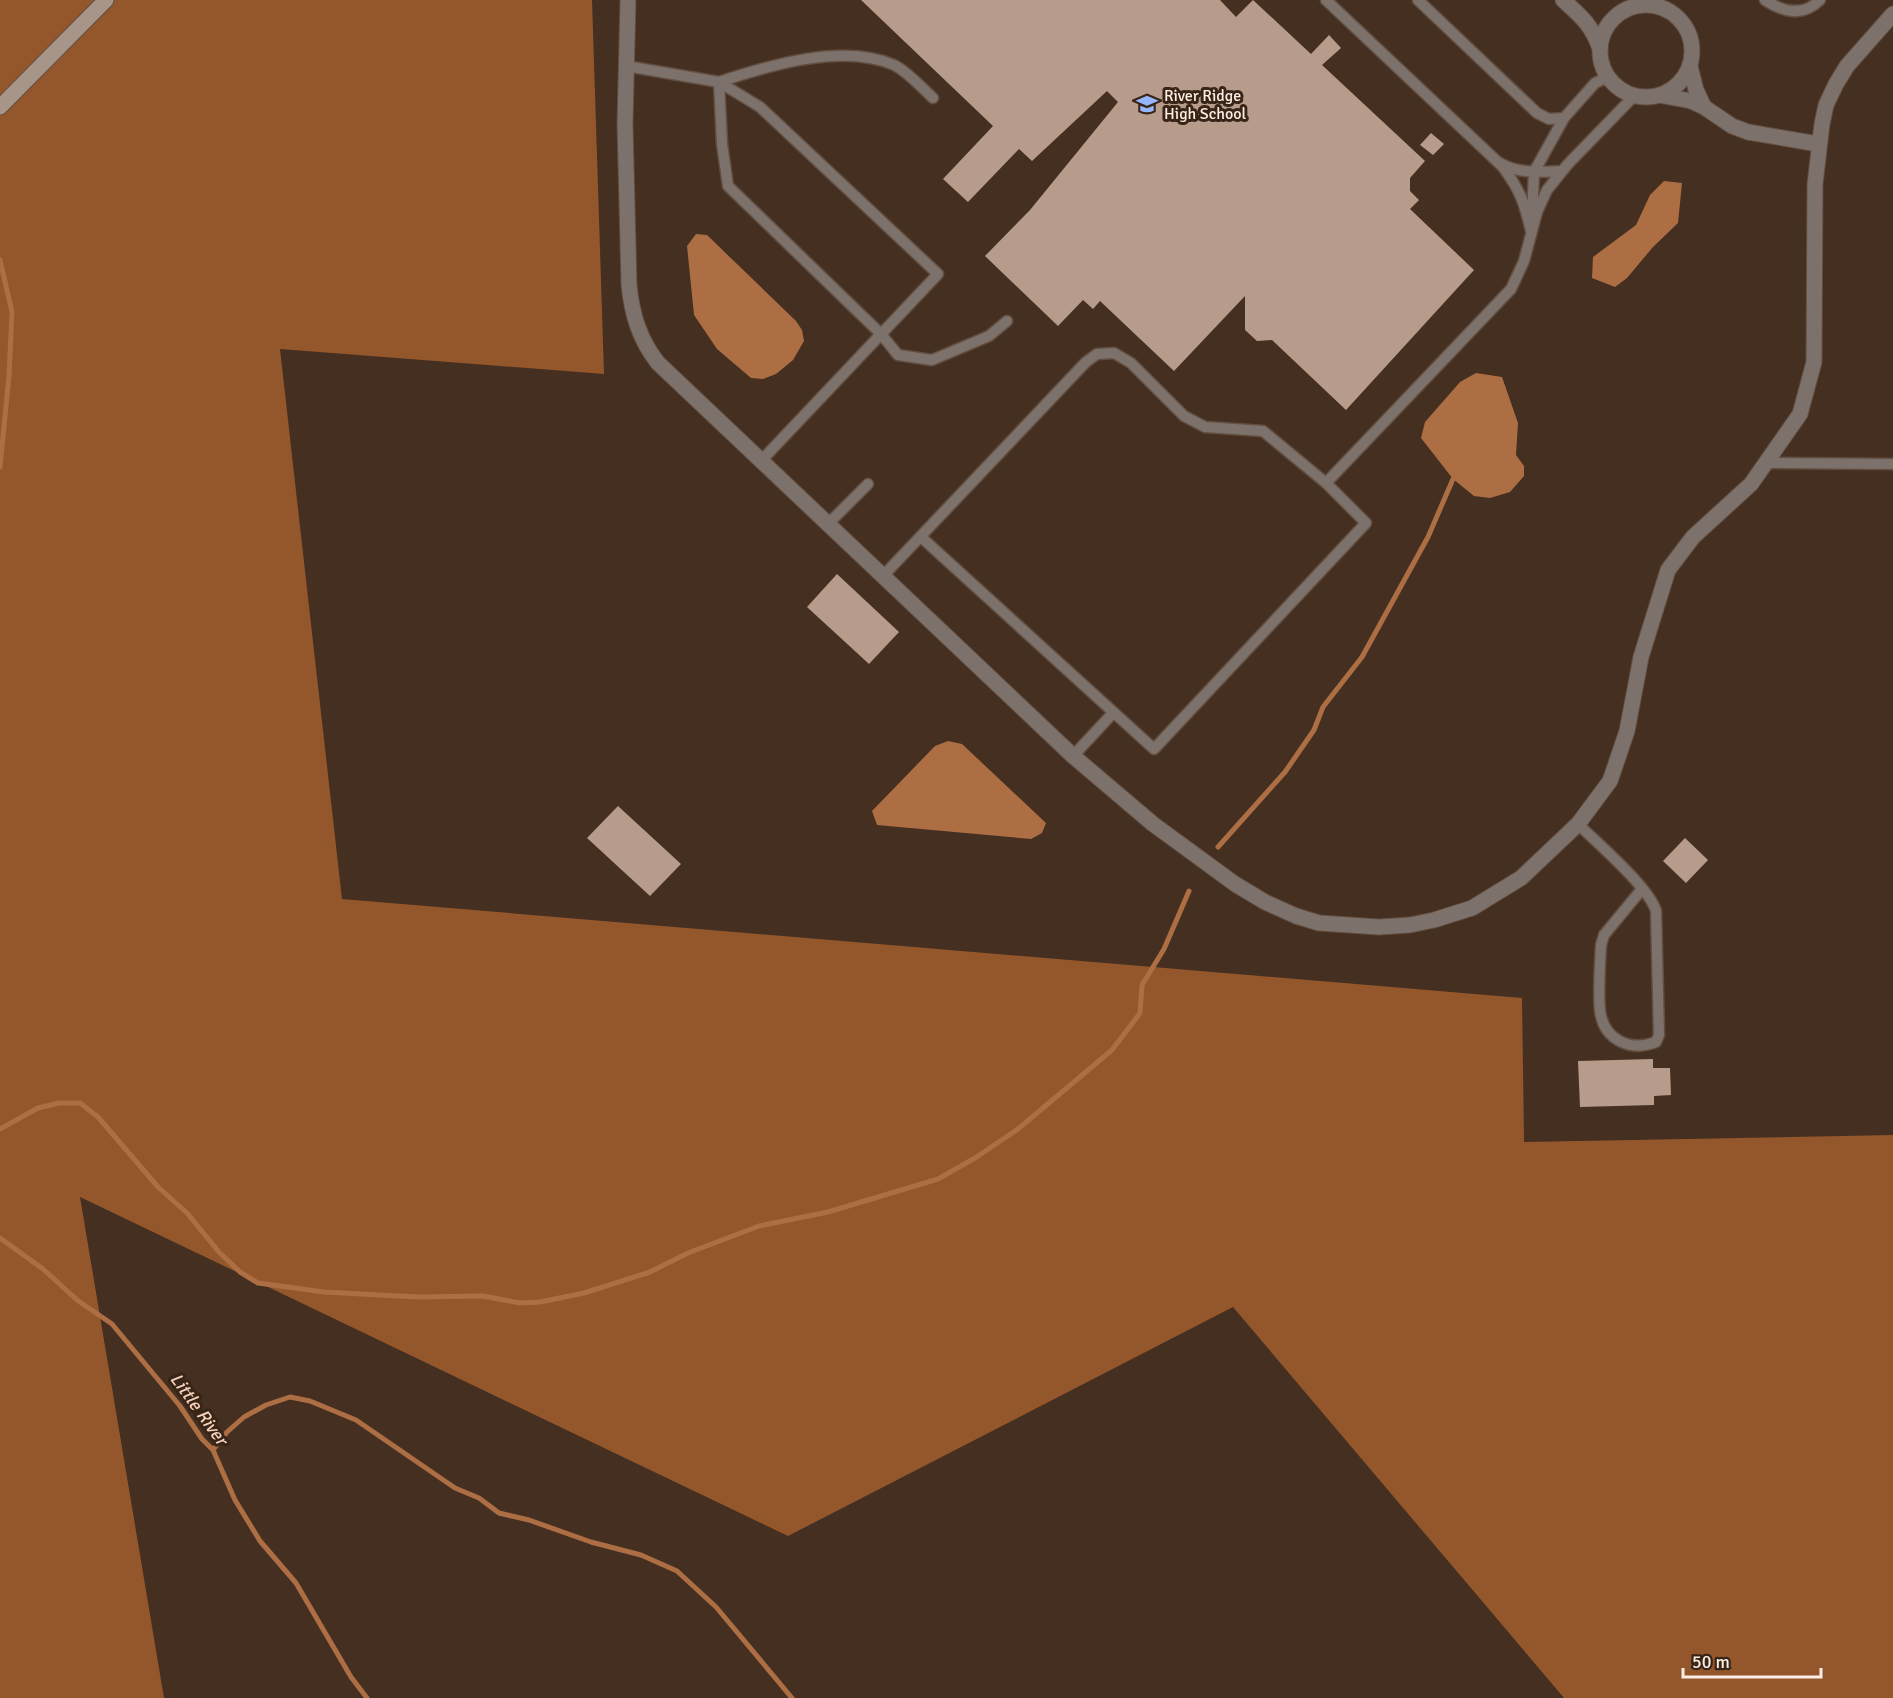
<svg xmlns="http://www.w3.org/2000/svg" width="1893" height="1698" viewBox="0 0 1893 1698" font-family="Signika,sans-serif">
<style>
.forest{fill:#94572c}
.water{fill:#ad6e44}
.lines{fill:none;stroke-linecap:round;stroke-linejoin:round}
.stream{stroke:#ad6e44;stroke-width:5}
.building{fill:#b79c8c}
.lane-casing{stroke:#624e41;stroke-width:13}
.street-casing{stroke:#624e41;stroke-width:17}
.secondary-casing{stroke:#624e41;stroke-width:17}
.lane{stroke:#7d726b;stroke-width:10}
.street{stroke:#7d726b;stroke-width:15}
.secondary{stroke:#a79589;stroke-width:15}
.labels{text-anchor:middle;stroke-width:6;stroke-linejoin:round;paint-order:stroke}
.poi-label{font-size:16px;fill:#fdefe6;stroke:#392517;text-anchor:start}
.water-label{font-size:18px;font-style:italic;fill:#f7d2bb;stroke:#392517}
</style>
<rect width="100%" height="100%" fill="#442f21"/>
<!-- forest -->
<path class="forest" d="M0 0H592L604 374 280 349 342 899 1522 998 1524 1142 1893 1135V1698H1564L1233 1307 788 1536 80 1197 164 1698H0Z"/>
<!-- water -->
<path class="water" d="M1664 181 1682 183 1678 223 1653 247 1627 278 1615 287 1592 278 1593 257 1636 225 1650 195Z
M696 234 707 235 796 321 802 330 804 341 793 360 776 374 763 379 751 378 717 349 694 315 687 246Z
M1476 373 1502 377 1518 423 1516 455 1524 466V476L1510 492 1490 498 1474 496 1453 479 1421 438 1425 422 1460 382Z
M948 741 962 744 1046 823 1042 833 1031 839 877 825 872 811 935 746Z"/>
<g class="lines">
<!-- stream -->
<path class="stream" d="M0 260 12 312 9 376 0 467
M1218 847 1285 772 1314 730 1323 707 1362 657 1428 537 1453 479
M0 1129 38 1108 59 1103H80L98 1117 158 1187 187 1213 219 1252 240 1272 258 1283 324 1292 418 1297 483 1296 520 1303 540 1302 584 1293 650 1272 688 1253 759 1226 828 1212 938 1179 975 1158 1018 1129 1112 1050 1140 1013 1142 985 1164 949 1189 891
M0 1238 43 1269 77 1300 112 1324 180 1406 202 1439 213 1450 235 1500 260 1541 296 1583 351 1677 367 1698
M213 1450 227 1432 244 1417 266 1405 290 1397 310 1401 356 1420 455 1488 479 1498 499 1513 529 1520 591 1542 641 1555 677 1571 716 1607 792 1698"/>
</g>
<!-- building -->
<path class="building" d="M861 0H1220L1236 17 1253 0 1311 54 1329 35 1341 48 1322 65 1425 161 1410 178V191L1419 200 1410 209 1474 270 1346 410 1272 340 1257 341 1245 330V296L1174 371 1100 301 1093 309 1083 300 1058 326 985 256 1030 210 1118 102 1107 91 1032 161 1019 149 968 202 943 179 993 126Z
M1431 133 1444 144 1433 155 1420 145Z
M837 574 899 632 869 664 807 607Z
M618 806 681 864 650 896 587 838Z
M1685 838 1708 860 1686 883 1663 861Z
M1653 1059V1068H1670L1671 1095 1654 1096V1105L1580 1107 1578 1061Z"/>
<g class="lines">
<defs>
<path id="lane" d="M1326 0 1503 167C1521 192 1524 202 1531 231
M1418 0 1537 113 1549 119 1564 118 1595 83 1608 77
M1765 0C1783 12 1803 17 1820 0
M626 66 719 82 760 107 938 274 760 462
M933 98C922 88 908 72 894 65 843 43 770 65 719 82L722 144 728 186 881 334 898 355 932 360 989 336 1007 321
M1500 163C1518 174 1541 172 1562 171
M1532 218 1534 172 1564 118
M1766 463 1893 464
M828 524 868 484
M921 537 1154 749 1366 523 1326 483 1511 289 1524 261 1537 212 1547 190 1568 164 1635 95
M883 576 1086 362 1097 354 1114 353 1131 363 1184 416 1205 427 1263 431 1326 483
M1073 756 1113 713
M1578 824C1597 843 1649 887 1656 911L1659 1035 1656 1042C1630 1052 1604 1040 1600 1011 1598 990 1600 966 1601 945L1604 935 1642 889"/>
<path id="street" d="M628 0 625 124 629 285C632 314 639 339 658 363L1073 756 1153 824 1235 884 1265 902 1296 916 1319 923 1379 927 1410 925 1434 920 1472 908 1521 878 1578 824 1610 781 1627 731 1641 657 1668 570 1693 537 1751 484 1800 414 1814 362 1815 184 1822 124 1826 105 1836 84 1847 66 1893 14
M1563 0C1581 16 1592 25 1600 49
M1600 51a46 46 0 1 1 92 0a46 46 0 1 1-92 0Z
M1690 66 1696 90 1704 107
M1659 95 1691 101 1704 107 1732 126 1748 132 1818 144"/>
<path id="secondary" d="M0 107 106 0"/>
</defs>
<!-- lane casing -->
<use href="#lane" class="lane-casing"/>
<!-- street casing -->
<use href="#street" class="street-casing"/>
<!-- secondary casing -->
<use href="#secondary" class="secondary-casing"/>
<!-- lane -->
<use href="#lane" class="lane"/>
<!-- street -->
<use href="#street" class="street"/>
<!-- secondary -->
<use href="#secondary" class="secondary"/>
</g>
<!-- icons -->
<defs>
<symbol id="school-bare" viewBox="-9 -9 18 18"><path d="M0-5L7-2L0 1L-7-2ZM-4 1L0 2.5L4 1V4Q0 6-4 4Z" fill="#94b7fd" stroke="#392517" stroke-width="2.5" paint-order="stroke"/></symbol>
</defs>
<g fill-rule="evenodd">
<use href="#school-bare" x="1132" y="89" width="30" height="30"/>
</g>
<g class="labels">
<!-- poi labels -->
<g class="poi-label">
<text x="1164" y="101">River Ridge<tspan x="1164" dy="18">High School</tspan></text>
</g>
<!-- water labels -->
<g class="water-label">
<text transform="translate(199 1409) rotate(54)" y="6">Little River</text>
</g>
</g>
<!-- scale -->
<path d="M1683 1668v9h138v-9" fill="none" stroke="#fdefe6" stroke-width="3"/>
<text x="1692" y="1668" font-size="18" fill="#fdefe6" stroke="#392517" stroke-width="4.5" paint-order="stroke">50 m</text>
</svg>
